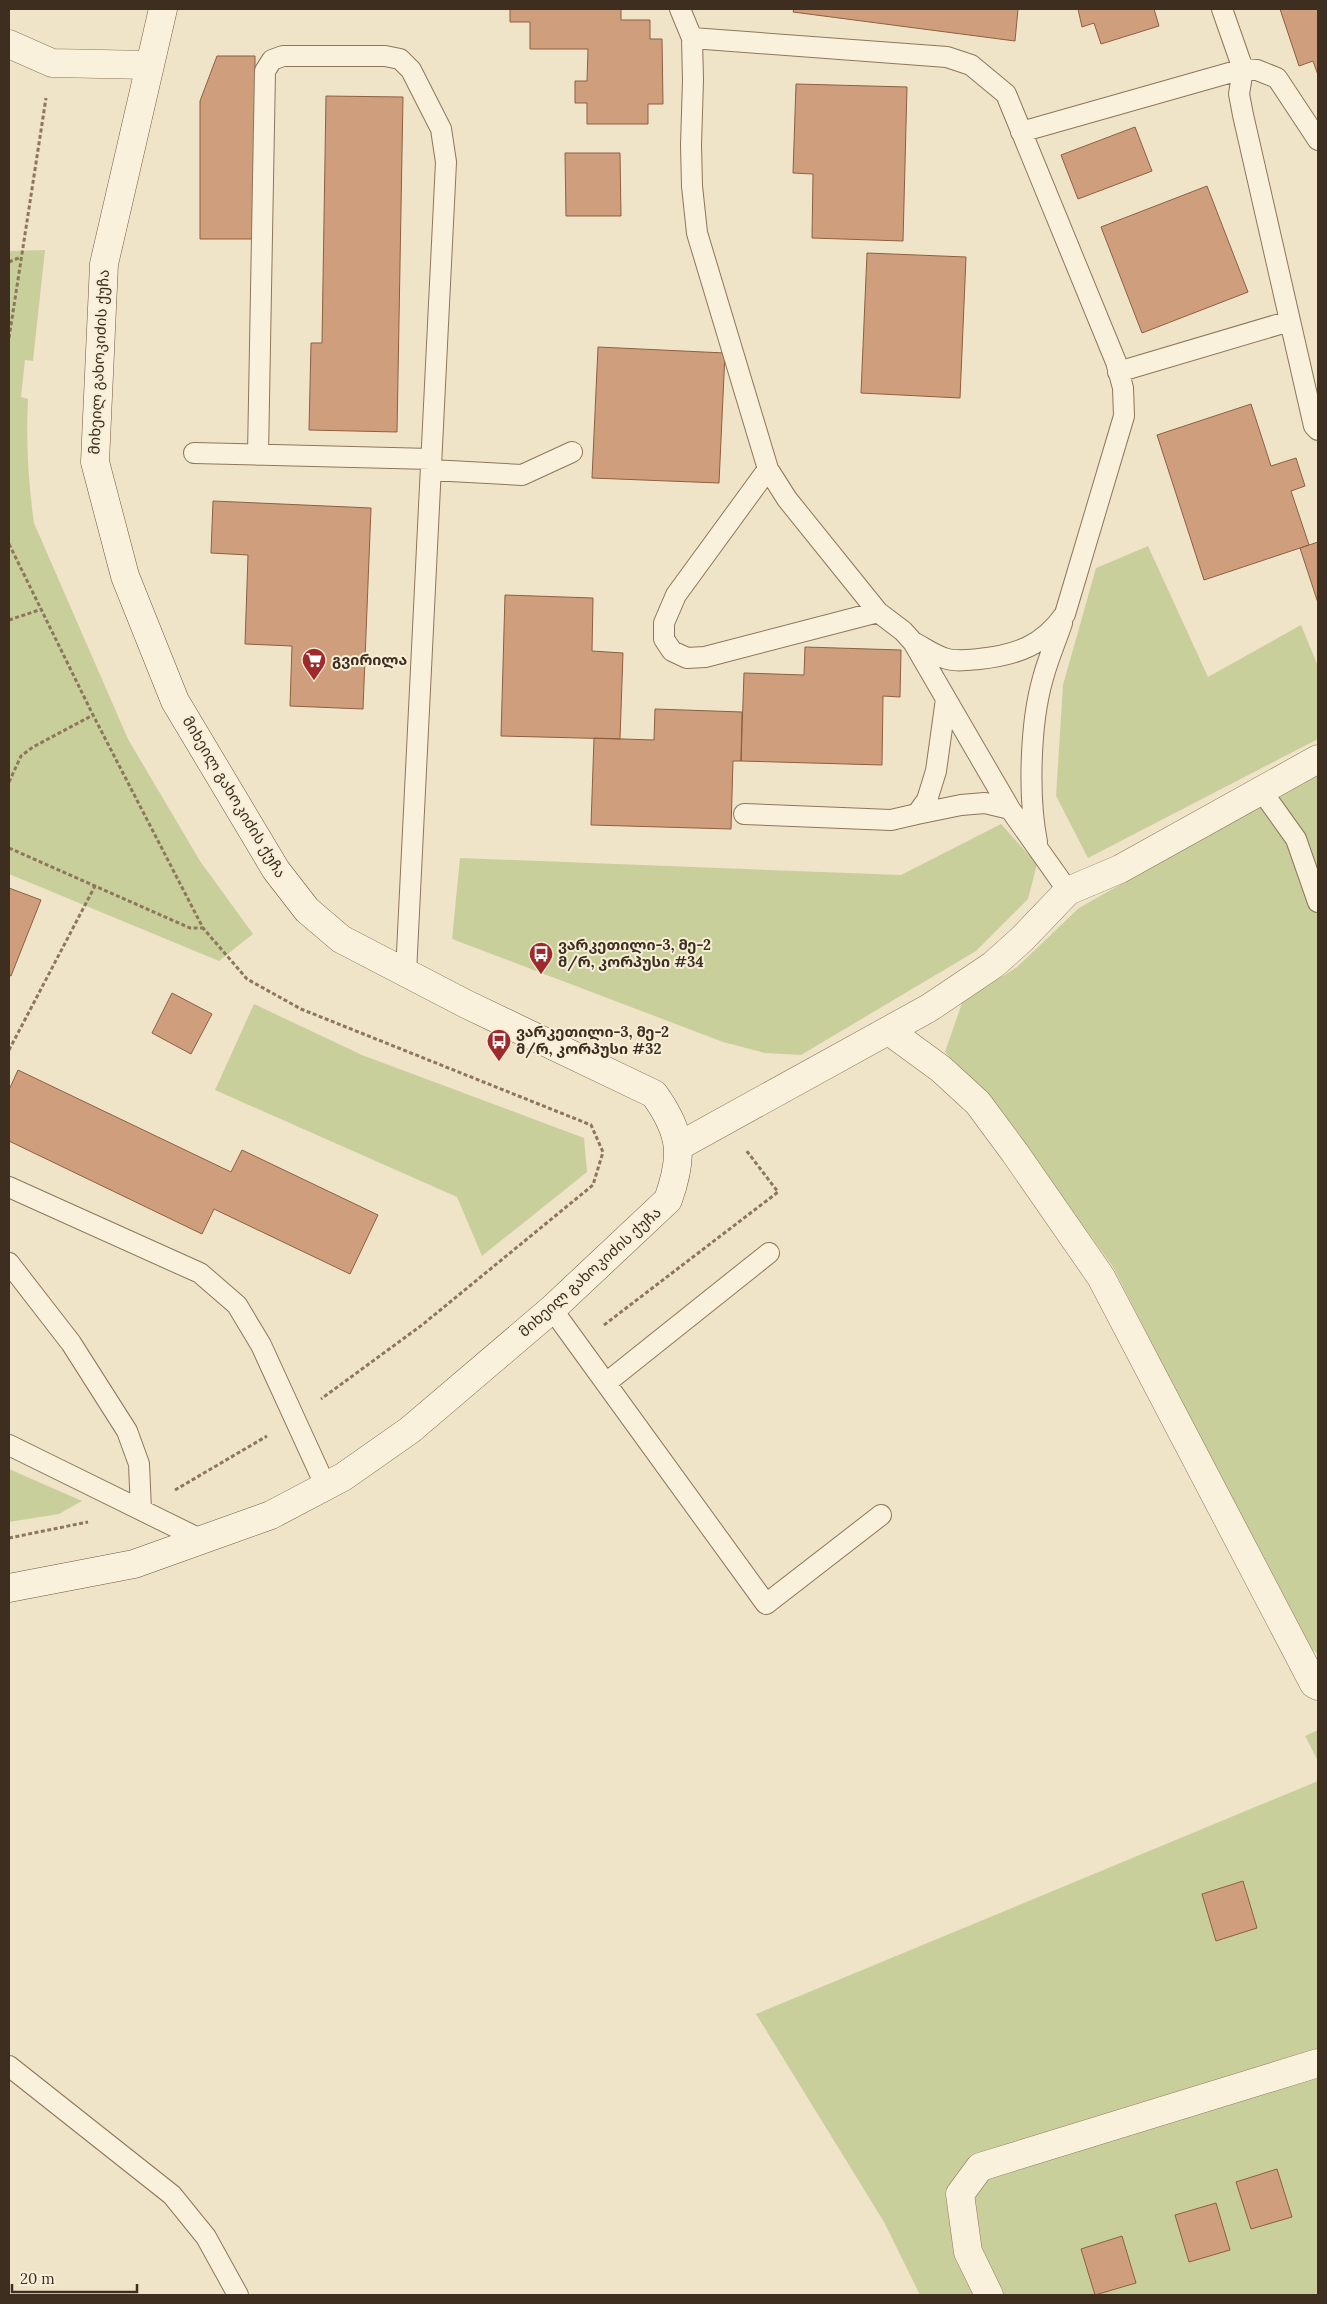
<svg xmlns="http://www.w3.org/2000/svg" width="1327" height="2304" viewBox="0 0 1327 2304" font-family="Lora,'Noto Sans Georgian',serif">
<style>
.green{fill:#c9cf9b}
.building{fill:#cf9f7d;stroke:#8d5f41}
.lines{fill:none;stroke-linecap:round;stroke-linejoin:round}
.lane-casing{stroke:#8d765c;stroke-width:22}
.street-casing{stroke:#8d765c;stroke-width:29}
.secondary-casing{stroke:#6f573f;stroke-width:29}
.path{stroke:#8d765c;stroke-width:3;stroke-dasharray:4 2.5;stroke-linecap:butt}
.lane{stroke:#faf1dc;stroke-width:20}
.street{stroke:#faf1dc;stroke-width:28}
.secondary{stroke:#faf1dc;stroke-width:28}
.labels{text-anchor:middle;stroke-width:4;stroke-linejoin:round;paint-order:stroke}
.street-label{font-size:15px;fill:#3d2e20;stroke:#f7eed8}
.poi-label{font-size:15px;font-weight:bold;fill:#3d2e20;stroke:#f7eed8;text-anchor:start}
</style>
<rect width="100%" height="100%" fill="#f0e4c8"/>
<!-- green -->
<path class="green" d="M45 250 33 361 25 360 21 397 28 399C26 441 28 481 34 523L128 739 200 861 253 934 219 961 9 874V251Z
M1148 546 1208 677 1301 625 1318 666V739L1088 858 1056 796 1063 685 1096 568Z
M1318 772V1654L1306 1645 1113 1267 1003 1116 945 1052 962 1003 1017 967 1079 908Z
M1001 824 1037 864 1028 899 976 951 801 1055 765 1053 723 1042 452 939 460 858 901 875Z
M254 1004 362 1055 584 1138 587 1172 482 1256 457 1197 215 1090Z
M9 1469 82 1501 59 1514 9 1522Z
M1318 1730V1761L1305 1736Z
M1318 1781V2295H920L884 2222 756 2014Z"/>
<!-- building -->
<path class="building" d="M510 9H621V20H650V39H662L663 104H648V124H587V103H575V81H587L588 49H530V22H510Z
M794 9H1018L1015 41 793 12Z
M1078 9H1154L1159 26 1101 44 1094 23 1082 27Z
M1280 9H1318V75L1313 61 1299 66Z
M217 56H255V239H200V101Z
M796 84 907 87 903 241 812 238 813 174 793 173Z
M326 96 403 97 397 432 309 430 311 343H322Z
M1135 127 1152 171 1078 199 1061 155Z
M565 153H620L621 216H566Z
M1207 186 1248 292 1142 333 1101 227Z
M867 253 966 257 960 398 861 393Z
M598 347 725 353 719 483 592 478Z
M1251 404 1271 466 1296 458 1305 486 1291 491 1309 545 1204 580 1157 435Z
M213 501 371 508 363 709 290 706 292 646 245 644 248 555 211 553Z
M1318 542V603L1300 548Z
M505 595 593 598 592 651 623 653 620 739 501 736Z
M805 647 901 650 900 697 883 696 882 765 741 761 744 673 804 675Z
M655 709 742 712 741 761H733L731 829 591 825 594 738 654 740Z
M9 888 41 900 11 976 9 975Z
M172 993 212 1014 191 1054 152 1033Z
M18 1070 231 1172 242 1150 378 1215 350 1274 214 1209 202 1234 9 1141V1090Z
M1243 1881 1257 1928 1216 1941 1202 1894Z
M1277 2169 1292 2217 1251 2229 1236 2182Z
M1216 2203 1230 2250 1189 2262 1175 2215Z
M1122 2236 1136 2283 1095 2295 1081 2249Z"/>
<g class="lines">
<defs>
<path id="lane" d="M680 9 692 38 693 80 691 145 692 186 697 233 768 469 787 499 878 612 903 631 913 642 1010 809 1068 891
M1222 9 1243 69 1239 94 1243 115 1314 426 1318 430
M692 38 947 57 971 65 1006 94 1116 362 1123 388 1124 416 1065 614C1043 646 1016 655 979 659 968 660 955 662 944 658 934 655 923 647 913 642
M1021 132 1243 69 1257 70 1277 78 1318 140
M1118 372 1290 321
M194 453 431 459
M258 455 265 71 272 60 283 56H385L400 59 411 70 441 129 446 162 406 973
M768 469 676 595 664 623V639L672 651 687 658 705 657 878 612
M431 470 522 475 572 452
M1261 790 1296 839 1318 902
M744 814 891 820 917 814 927 800 936 771 946 699
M917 814 961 805 985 803 1010 809
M1037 842C1028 796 1030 723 1043 678 1048 659 1056 641 1062 623
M9 1187 200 1273 237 1305 261 1345 326 1487
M9 1263 71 1343 127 1431 139 1464 141 1510
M552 1309 766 1604 881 1515
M606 1383 769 1253
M9 1445 202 1540
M9 2066 172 2195 206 2237 238 2295"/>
<path id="street" d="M9 44 52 63 149 65
M889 1031 941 1069 978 1103 1015 1153 1101 1277 1314 1684 1318 1686
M679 1146 929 1008 993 965 1022 939 1068 891 1120 869 1318 759
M989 2295 968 2252 960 2194 980 2167 1318 2063"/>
<path id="secondary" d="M9 1588 134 1564 271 1515 343 1477 410 1430 552 1309 668 1200C684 1155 682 1133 654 1094L466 1004 341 939 307 910 276 870 175 701 125 576 95 462 104 264 163 9"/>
</defs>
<!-- lane casing -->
<use href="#lane" class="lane-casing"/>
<!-- street casing -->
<use href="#street" class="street-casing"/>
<!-- secondary casing -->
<use href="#secondary" class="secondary-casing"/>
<!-- path -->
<path class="path" d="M9 262 21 257
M9 338 46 98
M9 544 93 715 203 928 247 979 301 1009 591 1125 603 1152 593 1185 422 1325 321 1399
M9 620 42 609
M9 782 21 756 33 747 93 715
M9 848 190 928H203
M9 1050 95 886
M604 1325 778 1192 746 1150
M175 1490 267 1436
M9 1538 88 1522"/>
<!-- lane -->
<use href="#lane" class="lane"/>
<!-- street -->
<use href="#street" class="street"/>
<!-- secondary -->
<use href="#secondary" class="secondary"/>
</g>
<!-- icons -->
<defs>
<symbol id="supermarket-pin" viewBox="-11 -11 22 30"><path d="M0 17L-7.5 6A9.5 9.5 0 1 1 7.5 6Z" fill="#9e2a2b" stroke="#f7eed8"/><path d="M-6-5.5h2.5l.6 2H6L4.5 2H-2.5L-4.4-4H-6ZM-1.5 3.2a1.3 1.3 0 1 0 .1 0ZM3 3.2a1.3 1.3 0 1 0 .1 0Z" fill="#fff"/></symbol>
<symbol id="bus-pin" viewBox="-11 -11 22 30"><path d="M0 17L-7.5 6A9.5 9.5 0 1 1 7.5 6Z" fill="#9e2a2b" stroke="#f7eed8"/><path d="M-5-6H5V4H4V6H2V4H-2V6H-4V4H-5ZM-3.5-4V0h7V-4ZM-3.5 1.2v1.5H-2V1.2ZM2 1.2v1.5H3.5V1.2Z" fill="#fff"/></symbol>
</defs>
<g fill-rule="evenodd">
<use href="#supermarket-pin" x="300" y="646" width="28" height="38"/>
<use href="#bus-pin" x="527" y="940" width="28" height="38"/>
<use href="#bus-pin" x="485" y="1027" width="28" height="38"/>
</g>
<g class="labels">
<!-- street labels -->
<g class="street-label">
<text transform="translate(99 362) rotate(-87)" y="5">მიხეილ გახოკიძის ქუჩა</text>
<text transform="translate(234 797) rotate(59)" y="5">მიხეილ გახოკიძის ქუჩა</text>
<text transform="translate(590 1272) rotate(-42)" y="5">მიხეილ გახოკიძის ქუჩა</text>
</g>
<!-- poi labels -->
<g class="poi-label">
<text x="332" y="665">გვირილა</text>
<text x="558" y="950">ვარკეთილი-3, მე-2<tspan x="558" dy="17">მ/რ, კორპუსი #34</tspan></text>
<text x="516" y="1037">ვარკეთილი-3, მე-2<tspan x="516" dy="17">მ/რ, კორპუსი #32</tspan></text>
</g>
</g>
<!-- border -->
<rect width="1327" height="2304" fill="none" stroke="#3d2e20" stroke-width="20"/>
<!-- scale -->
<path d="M12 2284v8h125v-8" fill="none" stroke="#3d2e20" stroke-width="2.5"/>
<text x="20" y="2284" font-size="15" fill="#3d2e20" stroke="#f7eed8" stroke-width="4" paint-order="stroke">20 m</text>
</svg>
